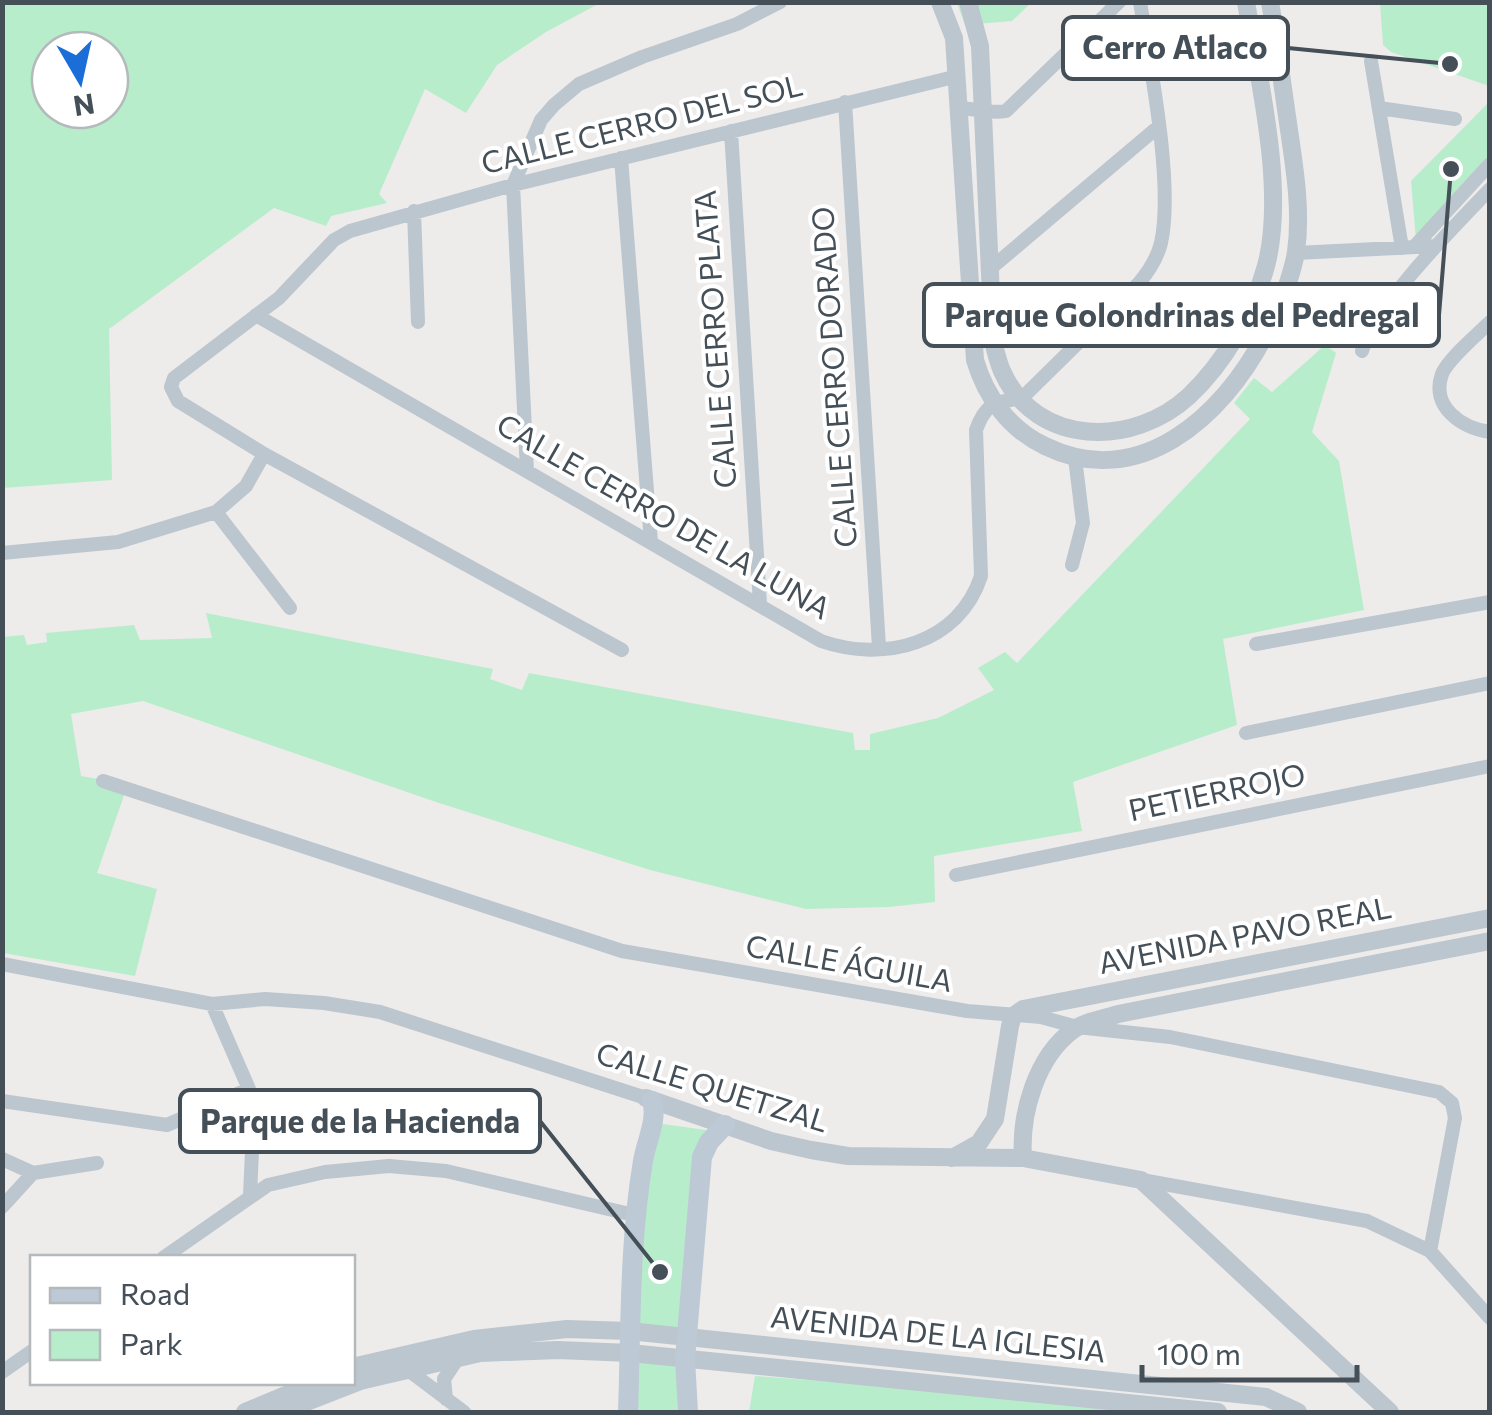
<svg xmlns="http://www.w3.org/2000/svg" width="1492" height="1415" viewBox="0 0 1492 1415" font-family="Commissioner,sans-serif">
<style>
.green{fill:#b8edcc;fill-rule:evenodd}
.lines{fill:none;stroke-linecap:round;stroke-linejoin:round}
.minor{stroke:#bcc6ce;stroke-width:14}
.tertiary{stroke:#bcc6ce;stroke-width:18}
.secondary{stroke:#bdc9d5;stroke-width:20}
.labels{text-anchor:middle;stroke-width:8;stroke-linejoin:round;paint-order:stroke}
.street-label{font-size:30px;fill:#444f58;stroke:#fff}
.leader{fill:none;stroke:#444f58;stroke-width:4}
.callout-dot{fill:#444f58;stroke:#fff;stroke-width:4}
.callout{fill:#fff;stroke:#444f58;stroke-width:4}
.callout-label{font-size:32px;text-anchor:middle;font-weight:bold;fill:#444f58}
</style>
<rect width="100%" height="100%" fill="#eeebeb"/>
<!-- green -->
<path class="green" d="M3 2H600V3L546 32 497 65 466 113 425 89 379 194 387 203 331 216 326 226 274 208 109 329 112 480 3 488ZM110 50V110H50V50Z
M957 3H1031L1012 21 965 25Z
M1380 3H1489V86L1391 52 1383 45Z
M1489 102V157L1416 240 1411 181Z
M1325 345 1336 353 1312 432 1339 461 1364 610 1223 639 1237 725 1073 782 1082 831 934 856 935 902 889 907 806 909 650 870 436 802 143 701 71 714 81 776 128 784 97 873 157 889 135 976 3 953 2 637 24 635 27 645 47 642 46 633 134 625 140 640 212 638 206 613 493 669 490 679 522 690 529 673 853 733 855 750H870V734L938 718 994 690 978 668 1005 652 1017 663 1250 419 1234 403 1254 378 1272 392Z
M663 1124 713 1131 683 1332 632 1328 636 1216 657 1127Z
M632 1355 683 1361 686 1412H631Z
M755 1376 1171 1408 1165 1412H749Z"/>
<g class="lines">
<!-- minor -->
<path class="minor" d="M1371 61 1402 248
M845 102 879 647
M961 108C976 109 991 114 1006 111L1119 2
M1379 108 1455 119
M731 131 760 604
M621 158 651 542
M414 211 418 322
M1414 247 1490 164
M1296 253 1436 246
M990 269 1158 127
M256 315 821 641C884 663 959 644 981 576L976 430C986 402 995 403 1022 398L1139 283C1149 271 1157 259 1161 243 1174 184 1150 64 1140 2
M1490 322C1478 334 1448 359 1442 374 1430 407 1462 428 1490 432
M1362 351C1376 304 1454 227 1490 189
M527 471 513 185 541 120 554 105 579 84 642 57 737 24 780 2
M216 512 290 608
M2 553 118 542 216 512 246 486 264 454
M1072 565 1083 523 1075 458
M1256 644 1490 602
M622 650 264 454 178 401 171 387 174 378 279 298 334 240 350 231 513 185 958 76
M1246 733 1490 683
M103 781 622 951 967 1011 1041 1017 1077 1027 1170 1037 1439 1092 1452 1103 1455 1118 1430 1251
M956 875 1490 766
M2 964 212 1004 265 999 324 1003 380 1012 646 1098
M212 1004 249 1089 253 1129 250 1195
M2 1101 167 1125 249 1089
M2 1159 33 1173
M33 1173 97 1163
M1142 1180 1367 1221 1430 1251 1490 1318
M2 1207 33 1173
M163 1258 268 1185 325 1172 389 1166 446 1171 634 1215
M408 1370 464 1412
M2 1372 32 1351
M446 1399 444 1379 458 1358"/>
<!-- tertiary -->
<path class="tertiary" d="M940 2 954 38 975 360C986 397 1009 429 1045 446 1139 492 1222 417 1264 337 1271 323 1279 310 1284 296 1288 282 1294 266 1296 252 1302 209 1294 165 1288 123 1282 83 1277 42 1270 2
M968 2 980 46 993 342C996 352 998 362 1002 371 1036 448 1134 447 1189 396 1225 362 1253 313 1266 266 1286 191 1259 80 1246 2
M646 1098 771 1141 811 1150 848 1156 1023 1158 1141 1180 1390 1412
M952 1158 979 1143 995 1119 1010 1026 1013 1016 1023 1009 1490 918
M1023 1158C1020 1114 1036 1057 1073 1030 1085 1021 1104 1019 1118 1014L1490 941
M352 1367 474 1339 567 1329 629 1331 1266 1397 1298 1412
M245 1412 317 1382
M281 1412 360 1381 480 1353 558 1350 630 1353 1218 1412"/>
<!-- secondary -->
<path class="secondary" d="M628 1412C631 1328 629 1245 643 1161 646 1142 658 1119 652 1101
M688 1412 685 1359 702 1157 709 1142 725 1125"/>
</g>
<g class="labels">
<!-- street labels -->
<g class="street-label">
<text transform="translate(642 125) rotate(-14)" y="10">CALLE CERRO DEL SOL</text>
<text transform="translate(716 339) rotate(-94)" y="10">CALLE CERRO PLATA</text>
<text transform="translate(835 377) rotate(-94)" y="10">CALLE CERRO DORADO</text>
<text transform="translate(663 517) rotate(30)" y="10">CALLE CERRO DE LA LUNA</text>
<text transform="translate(1217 793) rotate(-12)" y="10">PETIERROJO</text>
<text transform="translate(1245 936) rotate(-11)" y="10">AVENIDA PAVO REAL</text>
<text transform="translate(849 964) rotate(10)" y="10">CALLE ÁGUILA</text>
<text transform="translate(712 1088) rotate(17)" y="10">CALLE QUETZAL</text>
<text transform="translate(938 1335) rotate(6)" y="10">AVENIDA DE LA IGLESIA</text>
</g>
</g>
<!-- callouts -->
<path class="leader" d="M1450 64L1288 48M1451 169L1439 315M660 1272L540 1121"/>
<g class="callout-dot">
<circle cx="1450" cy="64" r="10"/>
<circle cx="1451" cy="169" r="10"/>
<circle cx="660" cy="1272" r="10"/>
</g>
<g class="callout">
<rect x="1063" y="17" width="225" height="62" rx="10"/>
<rect x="924" y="284" width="515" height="62" rx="10"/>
<rect x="180" y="1090" width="360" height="62" rx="10"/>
</g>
<g class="callout-label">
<text x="1175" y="59">Cerro Atlaco</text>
<text x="1182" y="327">Parque Golondrinas del Pedregal</text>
<text x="360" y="1133">Parque de la Hacienda</text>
</g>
<!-- border -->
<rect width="1492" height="1415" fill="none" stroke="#444f58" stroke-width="10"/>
<!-- legend -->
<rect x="30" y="1255" width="325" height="130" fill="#ffffff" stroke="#b4b9bc" stroke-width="2.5"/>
<rect x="50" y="1288" width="50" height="15" fill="#bdc9d5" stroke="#b4b9bc" stroke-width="2.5"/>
<text x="120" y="1305" font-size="30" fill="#444f58">Road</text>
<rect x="50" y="1330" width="50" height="30" fill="#b8edcc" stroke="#b4b9bc" stroke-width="2.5"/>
<text x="120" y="1355" font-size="30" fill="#444f58">Park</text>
<!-- north arrow -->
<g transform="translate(80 80) rotate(171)"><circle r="48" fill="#ffffff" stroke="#b4b9bc" stroke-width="2.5"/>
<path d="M0-8L18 38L0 25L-18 38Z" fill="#1b6ed8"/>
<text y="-15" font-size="28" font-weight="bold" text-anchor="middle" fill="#444f58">N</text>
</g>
<!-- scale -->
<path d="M1142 1365v15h215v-15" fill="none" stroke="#444f58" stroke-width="5"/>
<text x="1157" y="1365" font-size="30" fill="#444f58" stroke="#ffffff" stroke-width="8" paint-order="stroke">100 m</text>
</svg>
